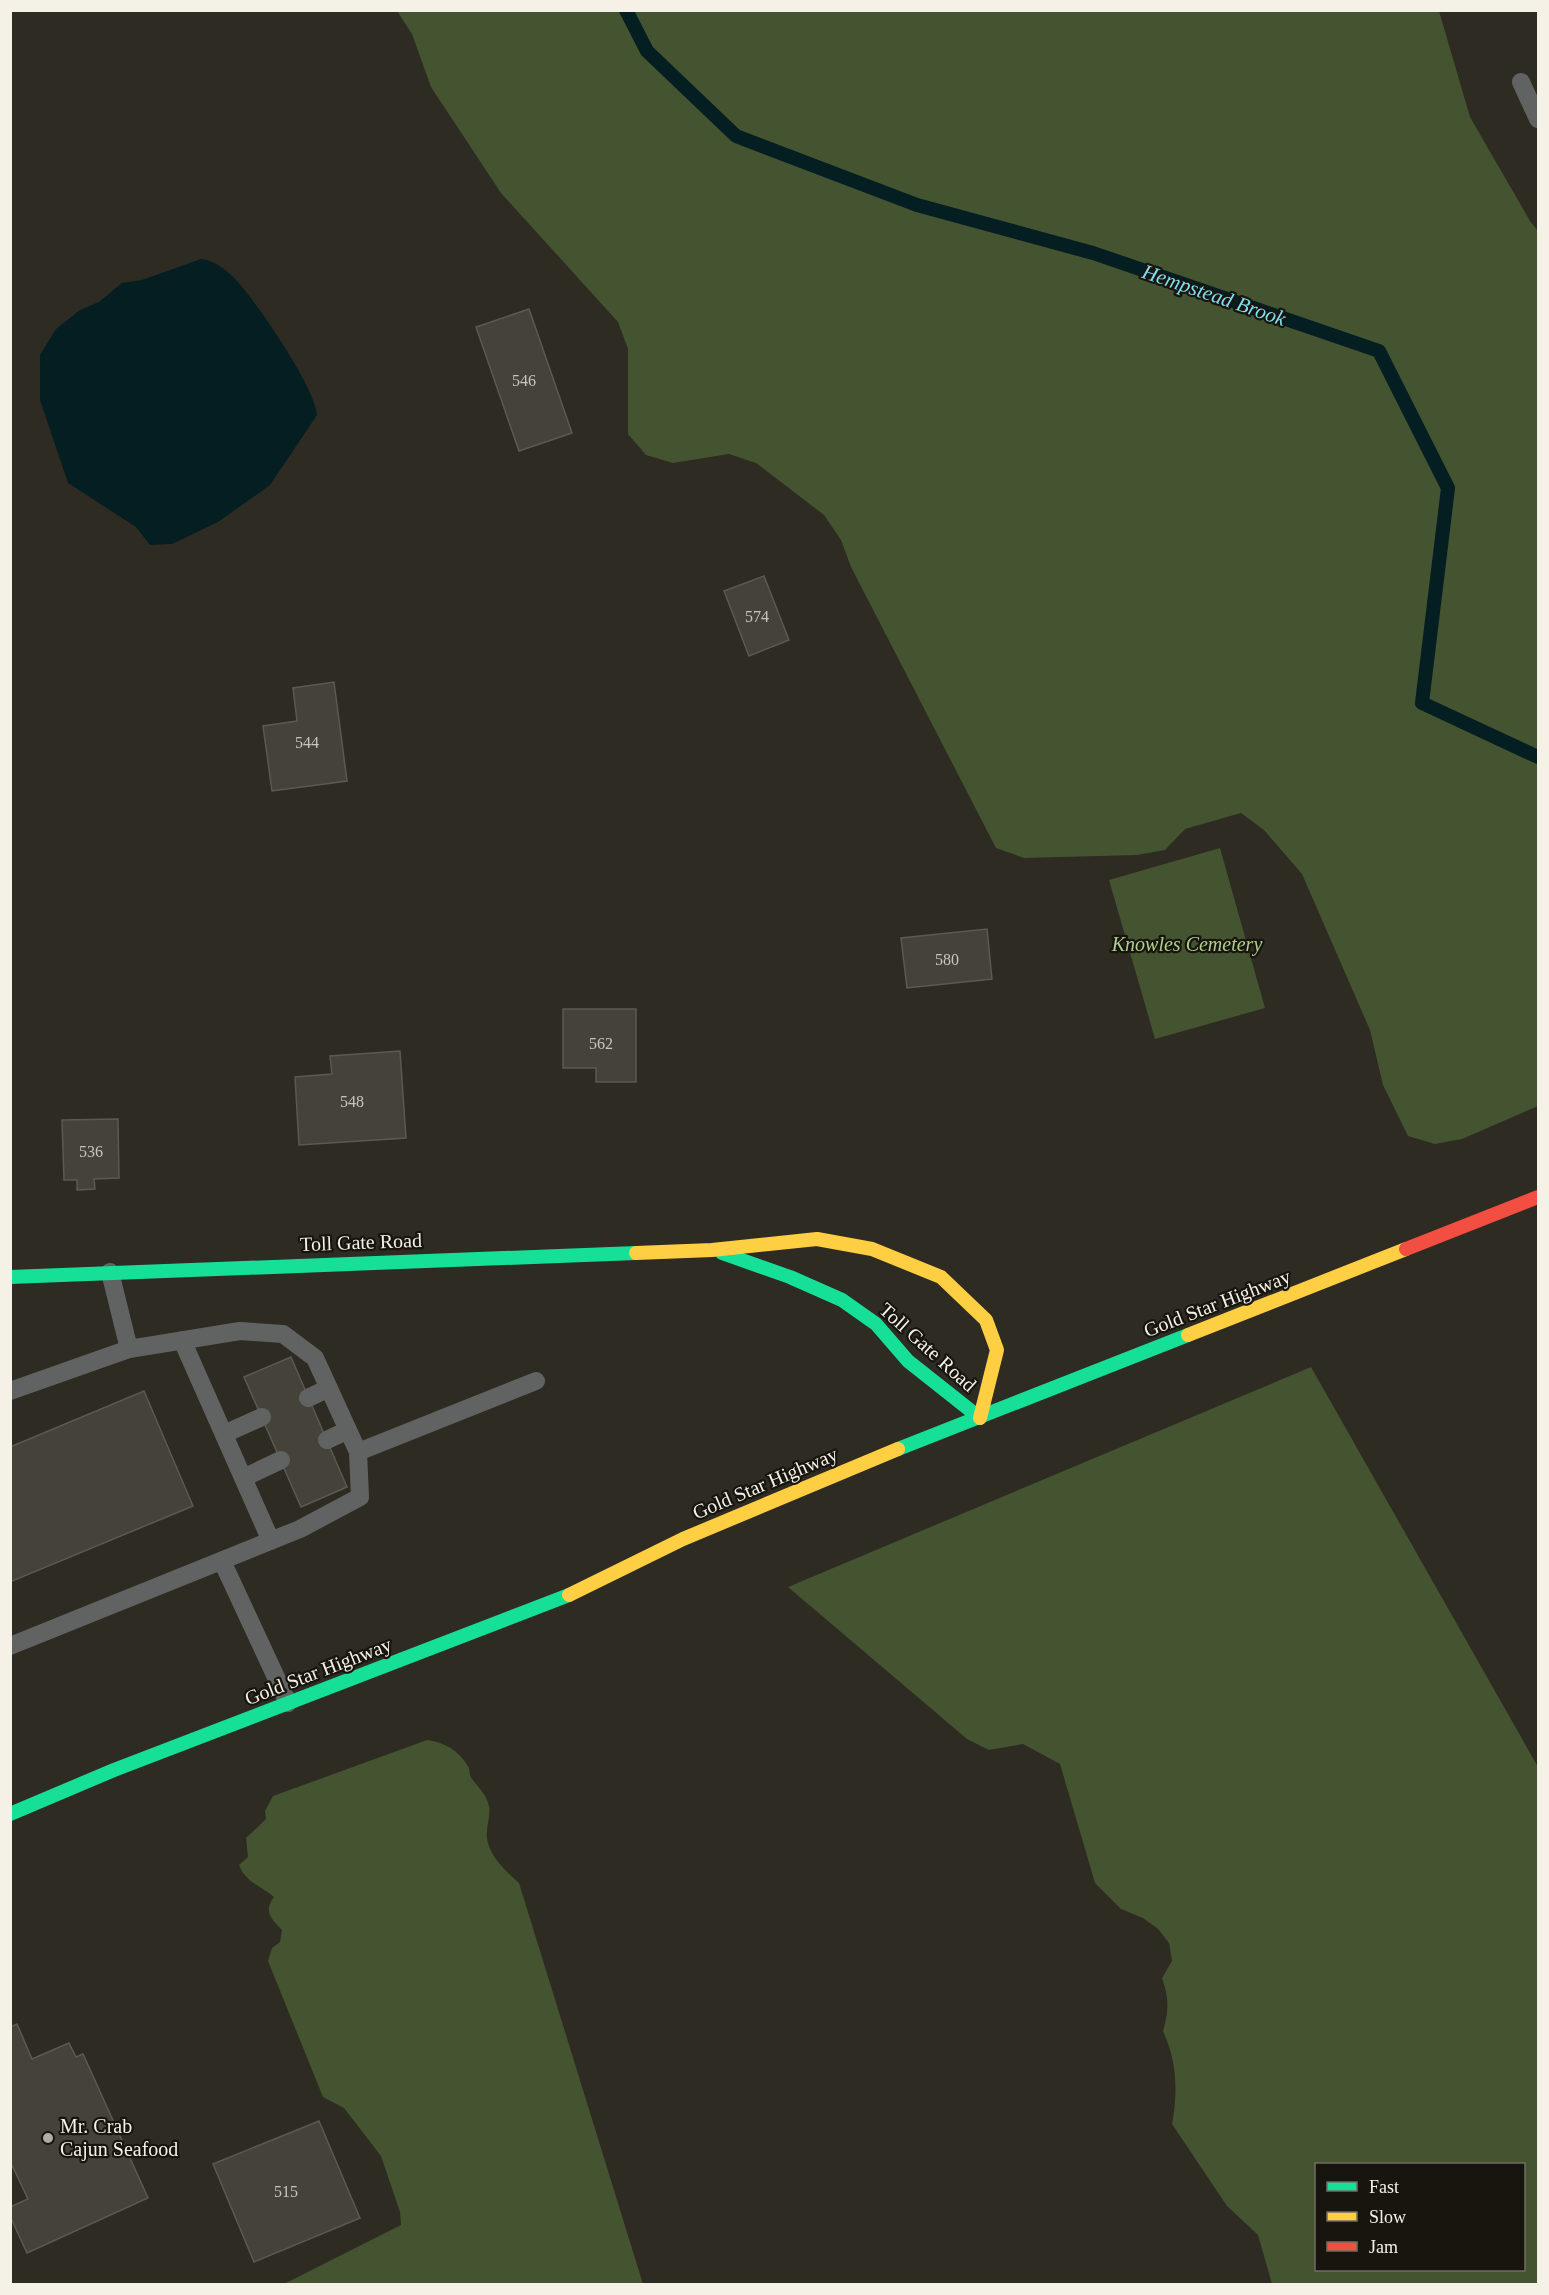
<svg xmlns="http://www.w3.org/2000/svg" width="1549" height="2295" viewBox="0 0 1549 2295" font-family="Georgia,serif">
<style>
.green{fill:#445330;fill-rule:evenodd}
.water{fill:#041e22}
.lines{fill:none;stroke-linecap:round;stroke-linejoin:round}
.stream{stroke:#041e22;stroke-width:14}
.building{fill:#45423a;stroke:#5d5952;stroke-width:1.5}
.lane{stroke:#616362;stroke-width:18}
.fast{stroke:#16e098;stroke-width:14}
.slow{stroke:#ffcf43;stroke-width:14}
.jam{stroke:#f24e42;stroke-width:14}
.poi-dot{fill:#b0aca2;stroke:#18150e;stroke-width:2}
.labels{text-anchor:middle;stroke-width:4.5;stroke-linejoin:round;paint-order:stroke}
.number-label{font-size:16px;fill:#cac5bc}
.park-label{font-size:20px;font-style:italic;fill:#b0cf8d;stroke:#18150e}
.street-label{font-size:20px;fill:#f6f1e7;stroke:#18150e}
.poi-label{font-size:20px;fill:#f6f1e7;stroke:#18150e;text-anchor:start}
.water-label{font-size:21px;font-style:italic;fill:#7fdff1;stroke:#18150e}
</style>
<rect width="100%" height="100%" fill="#2e2b22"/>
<!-- green -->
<path class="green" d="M397 11H1439L1470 117 1530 221 1538 231V1106L1462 1139 1435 1144 1408 1136 1383 1085 1370 1030 1302 874 1264 830 1241 813 1185 829 1165 850 1137 855 1024 858 996 848 851 567 841 540 824 515 756 463 729 454 673 463 646 455 628 434V349L618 322 501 193 431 87 412 34Z
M1220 848 1265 1008 1155 1039 1109 880Z
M1311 1367 1538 1767V2284H1272L1258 2235 1227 2206 1172 2124C1178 2091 1177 2062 1163 2031 1169 2011 1169 1997 1162 1978L1172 1961 1169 1943 1158 1929 1143 1918 1121 1909 1095 1883 1060 1764 1023 1744 989 1750 967 1739 788 1587ZM1524 2164V2270H1316V2164Z
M427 1740C444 1742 458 1750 468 1766 470 1770 469 1775 472 1779 479 1788 486 1794 489 1806 491 1819 484 1830 488 1843 492 1859 507 1872 519 1883L643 2284H284L401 2225 400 2212 381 2156 344 2108 323 2097 268 1961 272 1948 280 1942 282 1930C271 1918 263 1912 274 1897 261 1886 245 1882 239 1865L248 1857 246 1838 266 1819 265 1811 273 1796Z"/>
<!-- water -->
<path class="water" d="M201 259C214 260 227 270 236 280 256 301 315 387 317 415L270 485 218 522 172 544 150 545 136 527 68 483 40 400V355L56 329 80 310 99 302 122 283 142 280Z"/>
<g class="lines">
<!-- stream -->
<path class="stream" d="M626 10 647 51 736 136 917 205 1093 253 1379 351 1448 488 1422 703 1538 757"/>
</g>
<!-- building -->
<path class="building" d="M529 309 572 433 519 451 476 327Z
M764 576 789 640 749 656 724 591Z
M334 682 347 781 272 791 263 726 297 721 293 688Z
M987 929 992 979 907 988 901 938Z
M563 1009H636V1082H596V1068H563Z
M400 1051 406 1138 299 1145 295 1077 332 1074 330 1056Z
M118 1119 119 1178 94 1179 95 1189 77 1190V1180H64L62 1120Z
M291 1357 347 1487 301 1507 244 1377Z
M144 1391 193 1506 10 1582V1447Z
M17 2024 32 2059 69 2043 76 2057 83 2054 148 2198 27 2253 10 2216V2207L28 2199 10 2161V2027Z
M319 2121 360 2218 254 2262 213 2164Z"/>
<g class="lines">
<!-- lane -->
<path class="lane" d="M1521 82 1538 119
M182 1340 271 1541
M10 1391 129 1349
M308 1398 329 1388
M224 1434 262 1417
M327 1440 348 1430
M358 1452 536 1381
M243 1478 281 1460
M222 1561 288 1703
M10 1646 300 1529 360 1497 358 1452 315 1358 283 1334 240 1331 129 1349 110 1272"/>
<!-- fast -->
<path class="fast" d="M722 1253 790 1277 842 1300 876 1324 908 1361 980 1418
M10 1277 636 1253
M898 1449 1188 1335
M10 1814 114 1770 569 1595"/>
<!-- slow -->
<path class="slow" d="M636 1253 712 1250 817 1239 872 1249 941 1277 986 1320 997 1350 980 1418
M1188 1335 1406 1249
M569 1595 683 1539 898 1449"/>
<!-- jam -->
<path class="jam" d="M1406 1249 1538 1197"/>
</g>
<!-- markers -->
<circle class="poi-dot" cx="48" cy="2138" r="6"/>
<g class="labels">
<!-- number labels -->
<g class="number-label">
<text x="524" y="386">546</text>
<text x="757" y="622">574</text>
<text x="307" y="748">544</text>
<text x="947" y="965">580</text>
<text x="601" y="1049">562</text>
<text x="352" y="1107">548</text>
<text x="91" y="1157">536</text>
<text x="286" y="2197">515</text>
</g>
<!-- park labels -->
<g class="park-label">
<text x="1187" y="951">Knowles Cemetery</text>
</g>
<!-- street labels -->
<g class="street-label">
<text transform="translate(361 1242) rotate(-2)" y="7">Toll Gate Road</text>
<text transform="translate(1217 1303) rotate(-21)" y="7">Gold Star Highway</text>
<text transform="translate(928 1347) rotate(42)" y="7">Toll Gate Road</text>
<text transform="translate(765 1483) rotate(-23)" y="7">Gold Star Highway</text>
<text transform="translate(318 1671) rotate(-21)" y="7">Gold Star Highway</text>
</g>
<!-- poi labels -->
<g class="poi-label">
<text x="60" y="2133">Mr. Crab<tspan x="60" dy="23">Cajun Seafood</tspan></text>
</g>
<!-- water labels -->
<g class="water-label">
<text transform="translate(1214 295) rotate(19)" y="7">Hempstead Brook</text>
</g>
</g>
<!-- border -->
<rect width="1549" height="2295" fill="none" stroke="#f6f1e7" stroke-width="24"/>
<!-- legend -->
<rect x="1315" y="2163" width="210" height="108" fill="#18150e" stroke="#716d65" stroke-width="1.5"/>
<rect x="1327" y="2182" width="30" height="9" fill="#16e098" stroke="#716d65" stroke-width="1.5"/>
<text x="1369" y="2193" font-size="18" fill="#f6f1e7">Fast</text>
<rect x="1327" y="2212" width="30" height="9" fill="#ffcf43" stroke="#716d65" stroke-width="1.5"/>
<text x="1369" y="2223" font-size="18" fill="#f6f1e7">Slow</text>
<rect x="1327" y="2242" width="30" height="9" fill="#f24e42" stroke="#716d65" stroke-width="1.5"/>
<text x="1369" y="2253" font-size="18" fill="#f6f1e7">Jam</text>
</svg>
